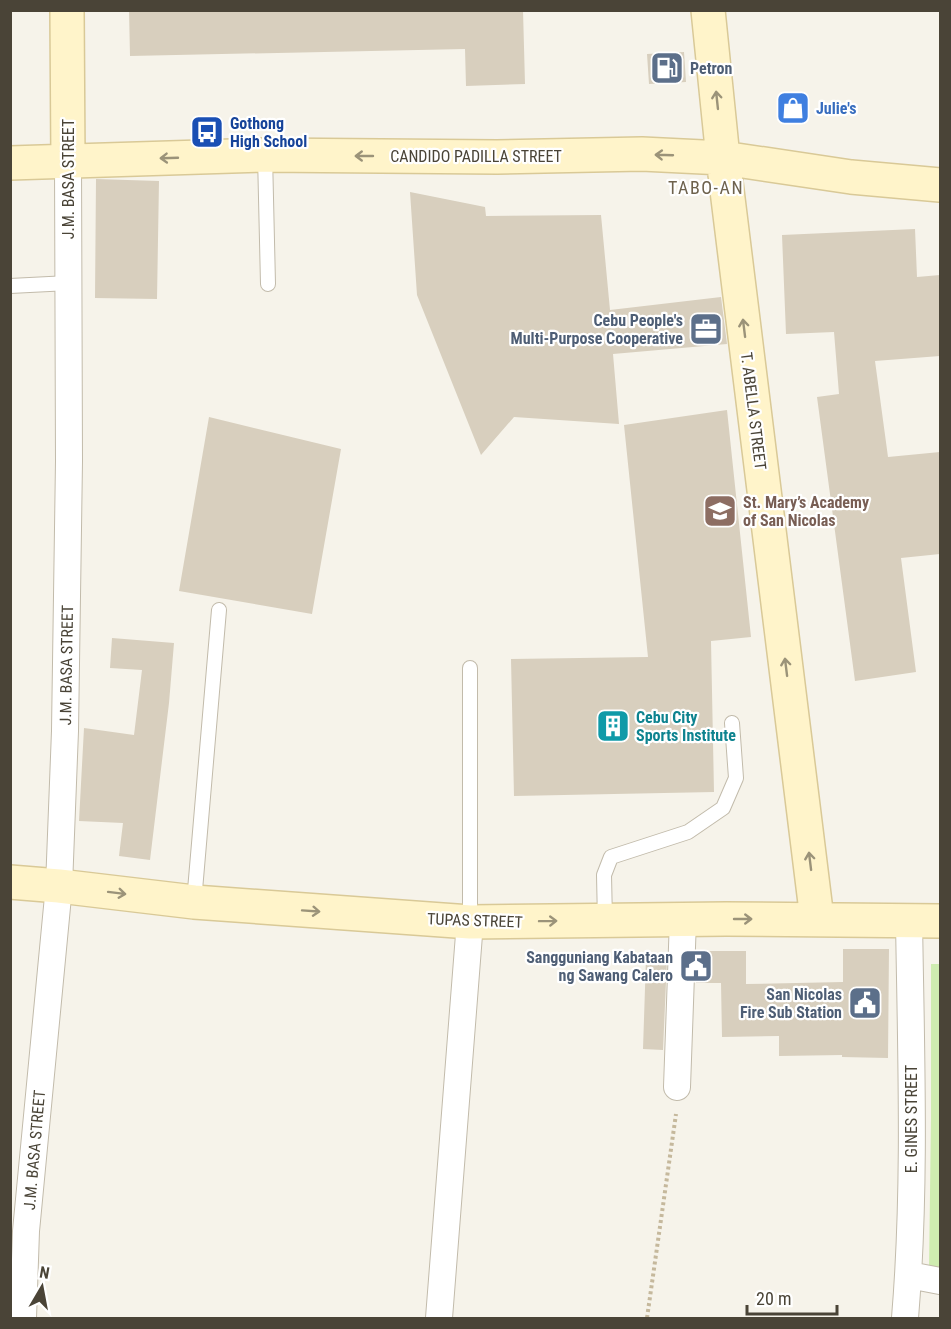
<svg xmlns="http://www.w3.org/2000/svg" width="951" height="1329" viewBox="0 0 951 1329" font-family="'Roboto Condensed',sans-serif">
<style>
.green{fill:#cfecb0}
.building{fill:#d8cfbe}
.lines{fill:none;stroke-linecap:round;stroke-linejoin:round}
.lane-casing{stroke:#c2bbab;stroke-width:16}
.street-casing{stroke:#c2bbab;stroke-width:28}
.secondary-casing{stroke:#d9c997;stroke-width:36}
.path{stroke:#c5b89c;stroke-width:4;stroke-dasharray:3 3;stroke-linecap:butt}
.lane{stroke:#fff;stroke-width:14}
.street{stroke:#fff;stroke-width:26}
.secondary{stroke:#fff4ca;stroke-width:33}
.oneway{stroke:#9b9379}
.labels{text-anchor:middle;stroke-width:4.5;stroke-linejoin:round;paint-order:stroke}
.service-label{font-size:16px;font-weight:bold;fill:#4e5e75;stroke:#fff;text-anchor:end}
.shop-label{font-size:16px;font-weight:bold;fill:#366cbe;stroke:#fff;text-anchor:start}
.transit-label{font-size:16px;font-weight:bold;fill:#164399;stroke:#fff;text-anchor:start}
.street-label{font-size:16px;fill:#4a4437;stroke:#fff}
.education-label{font-size:16px;font-weight:bold;fill:#785e54;stroke:#fff;text-anchor:start}
.culture-label{font-size:16px;font-weight:bold;fill:#0d838f;stroke:#fff;text-anchor:start}
.neighbourhood-label{font-size:18px;letter-spacing:1.5px;fill:#6e624d;stroke:#fff}
</style>
<rect width="100%" height="100%" fill="#f6f3ea"/>
<!-- green -->
<path class="green" d="M931 964H940V1271L929 1268 931 1118Z"/>
<!-- building -->
<path class="building" d="M129 10H523L525 84 466 86 465 49 130 56Z
M684 52 686 82 649 84 647 54Z
M96 179 159 181 157 299 95 298Z
M410 192 485 207 486 216 601 215 610 310 721 297 727 344 613 354 619 424 514 417 481 455 417 295Z
M915 229 917 277 940 275V356L875 361 888 457 940 452V554L901 558 916 672 855 681 817 397 839 394 834 332 786 334 782 235Z
M727 410 751 637 711 641 714 792 514 796 511 659 648 657 624 425Z
M209 417 341 449 312 614 179 591Z
M112 638 174 643 169 703 150 860 119 856 123 823 79 821 84 728 134 735 142 670 110 668Z
M843 949H889L888 1058 842 1057V1055L779 1056V1036L722 1037 721 983H696L697 951H746V984L843 982Z
M646 958 667 959 663 1050 643 1049Z"/>
<g class="lines">
<defs>
<path id="lane" d="M265 155 268 284
M10 286 69 283
M470 668V922
M194 902 219 610
M605 921 604 875 611 857 688 832 723 808 736 778 732 723"/>
<path id="street" d="M677 1087 683 919
M909 1275 940 1281
M23 1318 26 1231 59 886 65 731 69 461 68 162
M439 1318 470 922
M905 1318C916 1186 911 1053 909 920"/>
<path id="secondary" d="M67 10 68 162
M708 10 723 158 817 919
M10 163 265 155 497 157 642 154 723 158 851 177 940 185
M10 882 59 886 194 902 470 922 726 919 940 921"/>
</defs>
<!-- lane casing -->
<use href="#lane" class="lane-casing"/>
<!-- street casing -->
<use href="#street" class="street-casing"/>
<!-- secondary casing -->
<use href="#secondary" class="secondary-casing"/>
<!-- path -->
<path class="path" d="M647 1318 676 1114"/>
<!-- lane -->
<use href="#lane" class="lane"/>
<!-- street -->
<use href="#street" class="street"/>
<!-- secondary -->
<use href="#secondary" class="secondary"/>
</g>
<!-- one-way arrows -->
<defs><path id="oneway-shaft" d="M-6 0H5M1.5-3L5.5 0L1.5 3" fill="none" stroke-width="1.6" stroke-linecap="round" stroke-linejoin="round" transform="scale(1.5)"/></defs>
<g class="oneway">
<use href="#oneway-shaft" transform="translate(717 100) rotate(-96)"/>
<use href="#oneway-shaft" transform="translate(664 155) rotate(-178)"/>
<use href="#oneway-shaft" transform="translate(364 156) rotate(-180)"/>
<use href="#oneway-shaft" transform="translate(169 158) rotate(178)"/>
<use href="#oneway-shaft" transform="translate(744 328) rotate(-97)"/>
<use href="#oneway-shaft" transform="translate(786 667) rotate(-97)"/>
<use href="#oneway-shaft" transform="translate(810 861) rotate(-97)"/>
<use href="#oneway-shaft" transform="translate(117 893) rotate(7)"/>
<use href="#oneway-shaft" transform="translate(311 911) rotate(4)"/>
<use href="#oneway-shaft" transform="translate(743 919)"/>
<use href="#oneway-shaft" transform="translate(548 921) rotate(-1)"/>
</g>
<!-- icons -->
<defs>
<symbol id="fuel-square" viewBox="-11 -11 22 22"><rect x="-9" y="-9" width="18" height="18" rx="4" fill="#5c6f8a" stroke="#fff"/><path d="M-5.5-6h7V0h2V4h1.3V-2.5L3-4.5l.8-.8L6-3V5H2.5V1h-1V6h-7ZM-4.2-4.7v3.2H.2V-4.7Z" fill="#fff"/></symbol>
<symbol id="shop-square" viewBox="-11 -11 22 22"><rect x="-9" y="-9" width="18" height="18" rx="4" fill="#3f7fe0" stroke="#fff"/><path d="M-5-2.5h2.3a2.7 3.5 0 0 1 5.4 0H5L5.5 6h-11ZM-1.5-2.5h3a1.5 2.3 0 0 0-3 0Z" fill="#fff"/></symbol>
<symbol id="bus-square" viewBox="-11 -11 22 22"><rect x="-9" y="-9" width="18" height="18" rx="4" fill="#1a4fb4" stroke="#fff"/><path d="M-5-6H5V4H4V6H2V4H-2V6H-4V4H-5ZM-3.5-4V0h7V-4ZM-3.5 1.2v1.5H-2V1.2ZM2 1.2v1.5H3.5V1.2Z" fill="#fff"/></symbol>
<symbol id="office-square" viewBox="-11 -11 22 22"><rect x="-9" y="-9" width="18" height="18" rx="4" fill="#5c6f8a" stroke="#fff"/><path d="M-6-3h4V-5.5h4V-3h4V5H-6ZM-1-4.5V-3h2v-1.5ZM-6 0V1H6V0Z" fill="#fff"/></symbol>
<symbol id="school-square" viewBox="-11 -11 22 22"><rect x="-9" y="-9" width="18" height="18" rx="4" fill="#8d6e63" stroke="#fff"/><path d="M0-5L7-2L0 1L-7-2ZM-4 1L0 2.5L4 1V4Q0 6-4 4Z" fill="#fff"/></symbol>
<symbol id="building-square" viewBox="-11 -11 22 22"><rect x="-9" y="-9" width="18" height="18" rx="4" fill="#0f9aa8" stroke="#fff"/><path d="M-4-6H4V6H1V3H-1V6H-4ZM-2.5-4.3h1.7v1.8h-1.7ZM.8-4.3h1.7v1.8H.8ZM-2.5-1h1.7V.8h-1.7ZM.8-1h1.7V.8H.8Z" fill="#fff"/></symbol>
<symbol id="civic-square" viewBox="-11 -11 22 22"><rect x="-9" y="-9" width="18" height="18" rx="4" fill="#5c6f8a" stroke="#fff"/><path d="M-.6-6.5H3V-4.5H.6V-3L4-1V1h2V6H-6V1h2V-1L-.6-3ZM-1.2 2.5V6h2.4V2.5Z" fill="#fff"/></symbol>
</defs>
<g fill-rule="evenodd">
<use href="#fuel-square" x="648" y="49" width="38" height="38"/>
<use href="#shop-square" x="774" y="89" width="38" height="38"/>
<use href="#bus-square" x="188" y="113" width="38" height="38"/>
<use href="#office-square" x="687" y="310" width="38" height="38"/>
<use href="#school-square" x="701" y="492" width="38" height="38"/>
<use href="#building-square" x="594" y="707" width="38" height="38"/>
<use href="#civic-square" x="677" y="947" width="38" height="38"/>
<use href="#civic-square" x="846" y="984" width="38" height="38"/>
</g>
<g class="labels">
<!-- service labels -->
<g class="service-label">
<text x="690" y="74" text-anchor="start">Petron</text>
<text x="683" y="326">Cebu People's<tspan x="683" dy="18">Multi-Purpose Cooperative</tspan></text>
<text x="673" y="963">Sangguniang Kabataan<tspan x="673" dy="18">ng Sawang Calero</tspan></text>
<text x="842" y="1000">San Nicolas<tspan x="842" dy="18">Fire Sub Station</tspan></text>
</g>
<!-- shop labels -->
<g class="shop-label">
<text x="816" y="114">Julie's</text>
</g>
<!-- transit labels -->
<g class="transit-label">
<text x="230" y="129">Gothong<tspan x="230" dy="18">High School</tspan></text>
</g>
<!-- street labels -->
<g class="street-label">
<text x="476" y="162">CANDIDO PADILLA STREET</text>
<text transform="translate(68 179) rotate(-90)" y="6">J.M. BASA STREET</text>
<text transform="translate(754 411) rotate(83)" y="6">T. ABELLA STREET</text>
<text transform="translate(66 665) rotate(-89)" y="6">J.M. BASA STREET</text>
<text transform="translate(475 920) rotate(2)" y="6">TUPAS STREET</text>
<text transform="translate(911 1119) rotate(-90)" y="6">E. GINES STREET</text>
<text transform="translate(34 1150) rotate(-85)" y="6">J.M. BASA STREET</text>
</g>
<!-- education labels -->
<g class="education-label">
<text x="743" y="508">St. Mary’s Academy<tspan x="743" dy="18">of San Nicolas</tspan></text>
</g>
<!-- culture labels -->
<g class="culture-label">
<text x="636" y="723">Cebu City<tspan x="636" dy="18">Sports Institute</tspan></text>
</g>
<!-- neighbourhood labels -->
<g class="neighbourhood-label">
<text x="706" y="194">TABO-AN</text>
</g>
</g>
<!-- border -->
<rect width="951" height="1329" fill="none" stroke="#4a4437" stroke-width="24"/>
<!-- north arrow -->
<g transform="translate(42 1287) rotate(10)" stroke="#ffffff" stroke-width="4.5" paint-order="stroke">
<path d="M0-4.5L10 22L0 15L-10 22Z" fill="#4a4437"/>
<text y="-9" font-size="16" font-weight="bold" text-anchor="middle" fill="#4a4437">N</text>
</g>
<!-- scale -->
<path d="M747 1305v9h90v-9" fill="none" stroke="#4a4437" stroke-width="3"/>
<text x="756" y="1305" font-size="18" fill="#4a4437" stroke="#ffffff" stroke-width="4.5" paint-order="stroke">20 m</text>
</svg>
